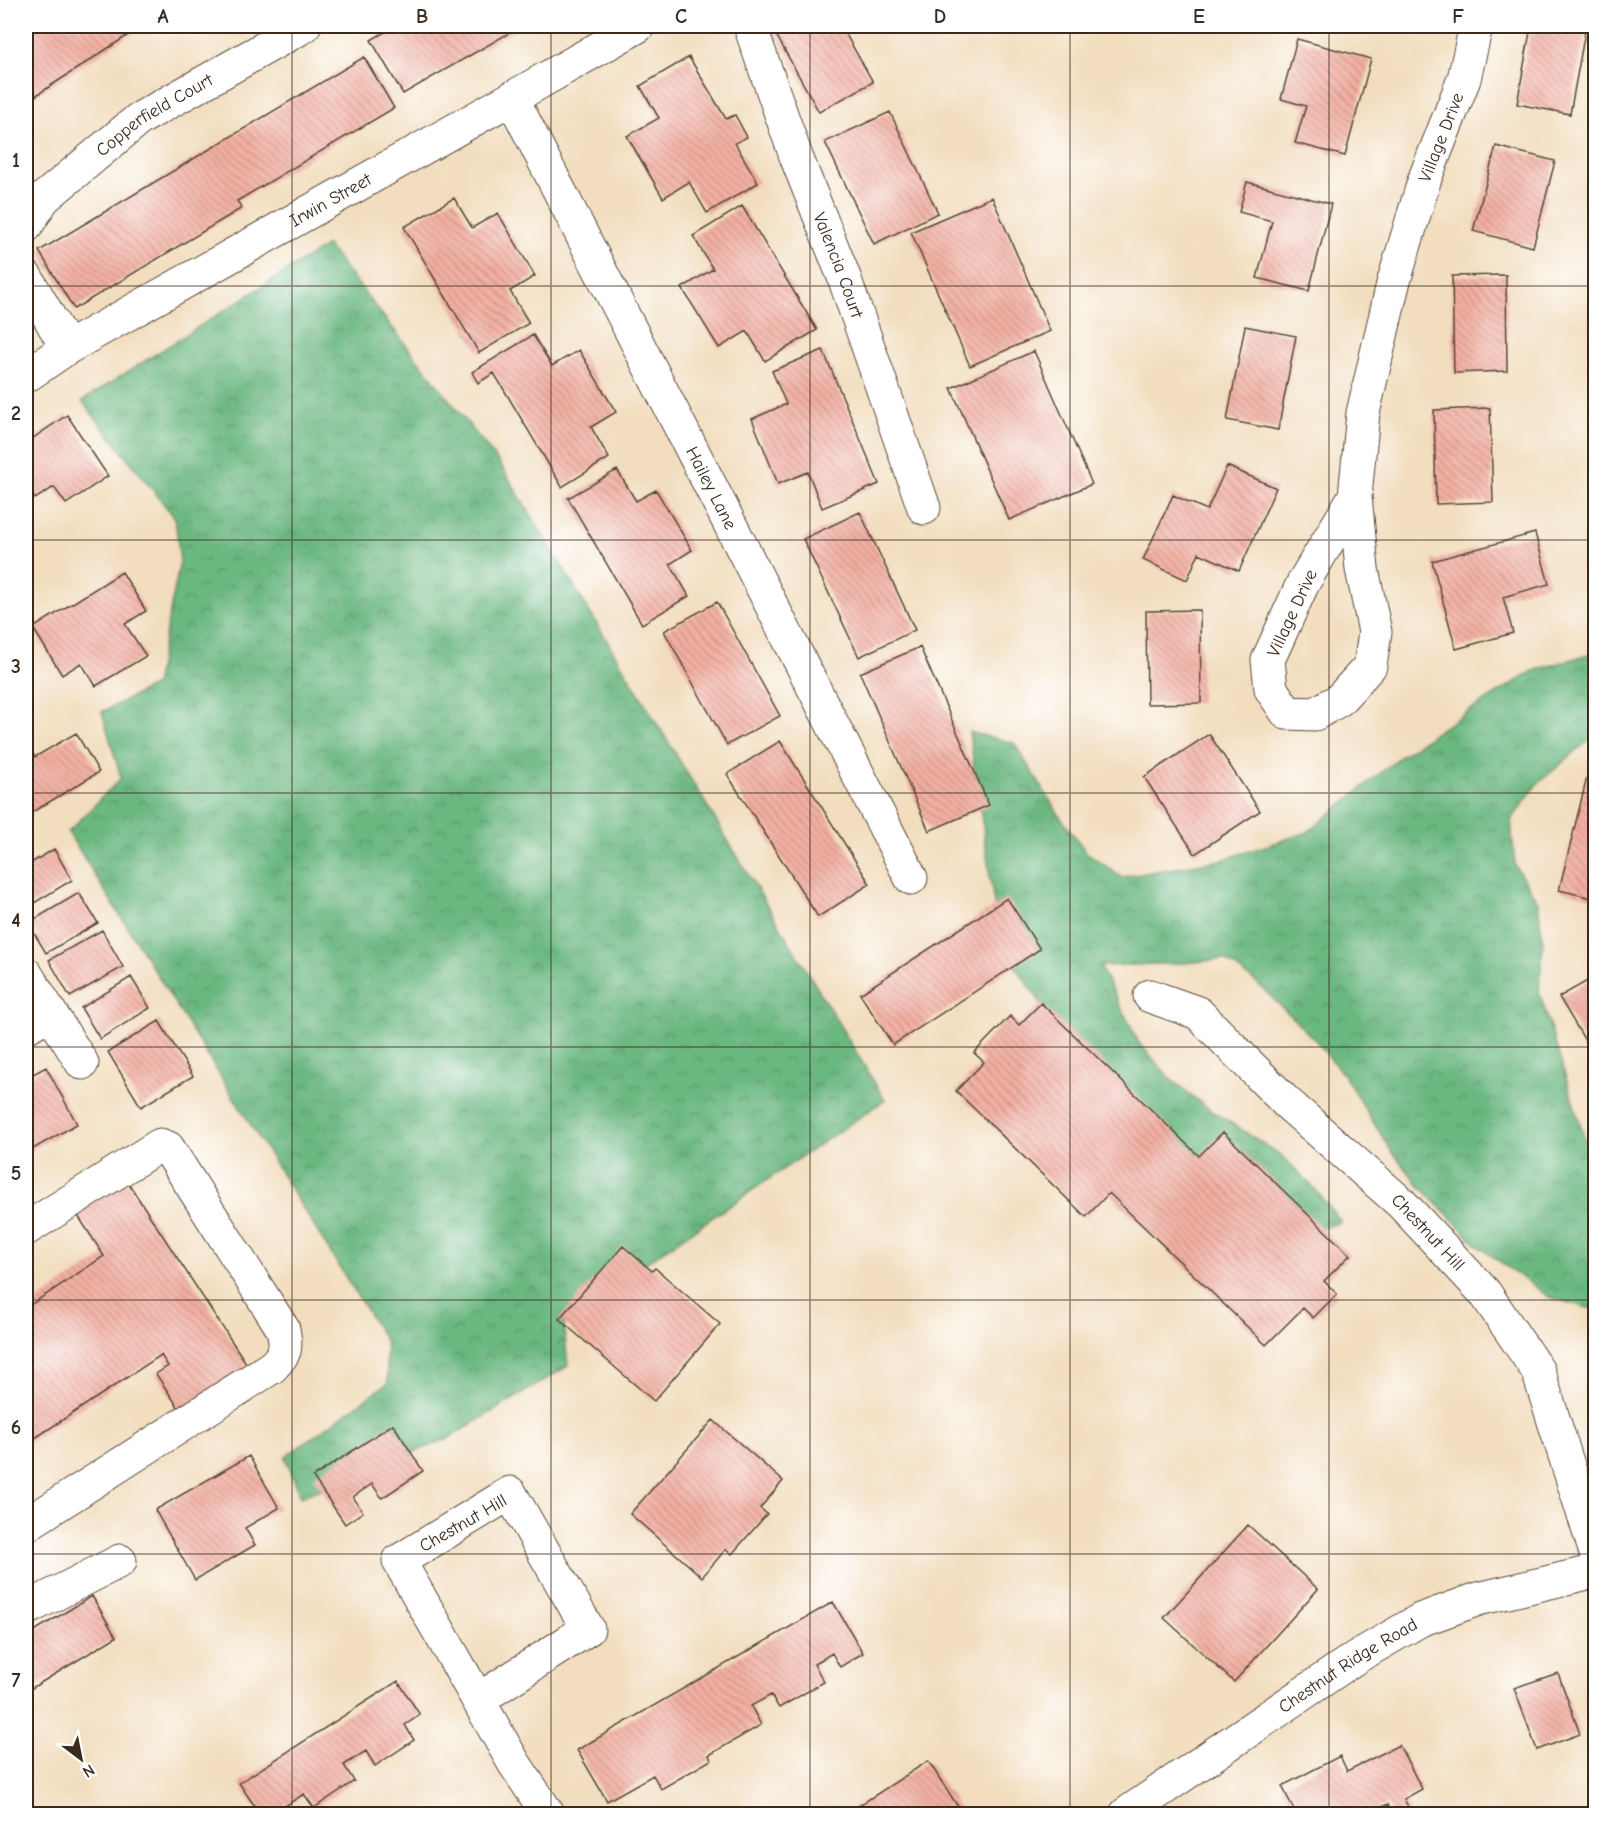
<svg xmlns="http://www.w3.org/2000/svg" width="1621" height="1840" viewBox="0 0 1621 1840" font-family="'Comic Neue',sans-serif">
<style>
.forest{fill:url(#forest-crowns);stroke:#53704f;stroke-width:1.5}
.building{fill:url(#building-back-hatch)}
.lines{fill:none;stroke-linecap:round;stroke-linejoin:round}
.minor-casing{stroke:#564536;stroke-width:35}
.minor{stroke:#fff;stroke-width:33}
.grid{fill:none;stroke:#3b2a1e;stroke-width:1.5;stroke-opacity:0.55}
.labels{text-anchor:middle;stroke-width:4.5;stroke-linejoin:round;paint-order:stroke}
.street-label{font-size:18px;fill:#3b2a1e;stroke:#fff}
.neatline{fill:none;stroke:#3b2a1e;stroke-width:2}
.grid-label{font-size:20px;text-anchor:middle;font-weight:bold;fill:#3b2a1e}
</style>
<defs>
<pattern id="forest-crowns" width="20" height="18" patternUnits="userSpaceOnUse" patternTransform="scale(1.5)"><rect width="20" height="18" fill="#6bb780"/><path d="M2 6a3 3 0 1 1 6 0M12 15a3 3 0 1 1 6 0" fill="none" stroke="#599568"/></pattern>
<pattern id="building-back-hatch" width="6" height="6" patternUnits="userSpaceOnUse" patternTransform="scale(1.5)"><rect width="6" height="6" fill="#f3b0a3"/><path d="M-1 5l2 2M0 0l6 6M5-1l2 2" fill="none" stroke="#c68f84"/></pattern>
</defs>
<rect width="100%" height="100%" fill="#fff"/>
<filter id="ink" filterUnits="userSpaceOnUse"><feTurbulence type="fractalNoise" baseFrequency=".0167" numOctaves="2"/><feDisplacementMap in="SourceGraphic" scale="12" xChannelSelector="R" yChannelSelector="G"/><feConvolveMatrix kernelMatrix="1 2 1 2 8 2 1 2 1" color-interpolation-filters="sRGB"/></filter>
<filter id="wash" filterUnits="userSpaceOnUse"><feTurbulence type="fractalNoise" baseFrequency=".008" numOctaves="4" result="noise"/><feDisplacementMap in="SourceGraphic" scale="24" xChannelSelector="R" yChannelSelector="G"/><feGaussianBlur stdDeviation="1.35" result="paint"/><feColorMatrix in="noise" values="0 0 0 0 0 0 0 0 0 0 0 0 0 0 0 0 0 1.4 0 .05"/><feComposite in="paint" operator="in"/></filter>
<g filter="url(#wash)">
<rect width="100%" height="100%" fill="#f2debf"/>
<!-- forest -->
<path class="forest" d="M327 245 500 464 885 1100 563 1319 568 1366 447 1439 301 1497 285 1457 388 1383 385 1340 68 832 121 778 102 712 155 685 180 562 175 518 82 401Z
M1595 652V735L1536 785 1511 821 1515 866 1538 902 1543 944 1539 991 1595 1172V1307L1592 1309 1549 1297 1478 1246 1419 1185 1390 1149 1345 1077 1318 1043 1257 983 1224 959 1185 963 1100 966 1139 1043 1171 1079 1206 1107 1281 1155 1314 1188 1341 1222 1301 1235 1227 1183 1058 1027 1000 945 969 732 1014 743 1061 818 1086 852 1122 877 1222 860 1308 832 1401 756 1439 730 1533 671Z"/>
<g id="blocks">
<!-- building -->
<path class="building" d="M27 26H142L26 102V27Z
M395 26H521L403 94 371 40Z
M784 26H841L873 82 819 112 774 31Z
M1531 26H1586L1570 114 1517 104Z
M1297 39 1371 59 1345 156 1295 143 1306 106 1281 99Z
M364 57 394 108 237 201 242 208 74 309 39 251Z
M689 57 726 119 735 115 747 137 735 143 758 183 707 213 689 182 663 198 627 136 659 118 640 86Z
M890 112 938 213 874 244 825 142Z
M1496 146 1555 161 1533 247 1473 231Z
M1247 182 1331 204 1309 291 1257 278 1272 221 1239 212Z
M992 197 1050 331 970 366 911 232Z
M454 198 472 228 498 213 535 276 510 291 529 323 479 353 404 227Z
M742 206 817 330 765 361 747 331 719 348 682 288 713 269 693 236Z
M1506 275 1507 371 1454 373 1452 276Z
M1245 326 1296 336 1278 430 1227 420Z
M533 335 552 366 579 350 616 412 591 427 609 458 562 487 494 373 478 383 472 372Z
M823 350 879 484 822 508 808 472 778 484 752 419 786 404 772 371Z
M1034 351 1092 484 1009 520 951 388Z
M1490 408 1493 502 1436 504 1434 410Z
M67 415 108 476 66 504 54 487 35 499 26 485V443Z
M1227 466 1276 488 1239 571 1199 553 1187 580 1143 560 1173 495 1207 510Z
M617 470 636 501 656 490 692 550 670 564 689 596 642 624 568 498Z
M860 512 915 630 859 657 803 539Z
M1535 533 1549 584 1503 597 1513 633 1456 649 1432 561Z
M122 572 146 611 125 624 146 656 96 686 81 663 62 675 33 628Z
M717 602 780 716 727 745 664 631Z
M1200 610 1201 703 1147 704 1146 611Z
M920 647 989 805 929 831 860 673Z
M76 733 99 772 26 816V746L27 745 35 757Z
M1209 734 1260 811 1195 854 1144 777Z
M780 741 870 884 818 917 727 774Z
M1595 745 1596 746V899L1559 890Z
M54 849 72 880 26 908V866Z
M79 893 98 923 46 953 28 923Z
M1007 898 1040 949 893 1045 860 994Z
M102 930 123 967 70 997 49 960Z
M1596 976V1059L1559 997Z
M131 977 150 1008 100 1039 81 1008Z
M1041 1003 1199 1156 1223 1132 1350 1255 1324 1281 1337 1294 1313 1318 1303 1308 1266 1345 1109 1193 1086 1217 956 1091 984 1062 974 1053 1010 1016 1019 1025Z
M159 1021 193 1076 141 1107 108 1052Z
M46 1067 77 1124 26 1153V1078Z
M123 1175 248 1366 180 1410 156 1374 168 1366 161 1355 26 1444V1308L104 1256 73 1208Z
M623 1246 652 1271 655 1268 720 1324 654 1401 559 1319Z
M713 1420 783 1481 760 1508 767 1514 732 1554 726 1549 702 1577 630 1514Z
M393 1424 423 1471 382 1498 372 1484 353 1497 363 1512 345 1524 313 1477Z
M249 1456 279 1508 245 1528 255 1545 195 1580 155 1510Z
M1248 1525 1318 1589 1234 1682 1164 1618Z
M92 1596 116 1637 27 1691 26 1688V1636Z
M833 1602 863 1653 840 1667 832 1653 814 1664 824 1682 779 1708 771 1695 751 1706 761 1725 709 1755 711 1760 661 1789 653 1775 607 1801 577 1750Z
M1558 1673 1580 1734 1537 1750 1514 1688Z
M398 1681 420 1715 405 1725 414 1740 375 1766 366 1751 344 1765 354 1781 314 1808 304 1794 280 1809 284 1814H260L239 1783Z
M1399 1745 1422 1789 1404 1799 1410 1811 1402 1814H1393L1388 1804 1367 1814H1296L1282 1786 1340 1756 1347 1771Z
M928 1761 963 1814H846Z"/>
</g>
</g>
<g filter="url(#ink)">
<use href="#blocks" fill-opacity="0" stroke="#564536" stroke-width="1.5"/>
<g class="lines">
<defs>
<g id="minor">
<path id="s1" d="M750 26 797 159 844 277 924 508"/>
<path id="s2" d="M512 98 911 878"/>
<path id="s3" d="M26 226 44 198 139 119 304 26"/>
<path d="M26 277 67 348"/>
<path id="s4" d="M26 376 67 348 512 98 638 26"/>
<path id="s5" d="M1355 496 1303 583 1268 660 1271 689 1287 713 1315 714 1339 700 1370 666 1375 632 1362 569 1355 496 1363 413 1393 284 1425 178 1464 79 1476 26"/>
<path d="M26 974 82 1063"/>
<path id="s6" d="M1150 996 1198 1013 1286 1102 1401 1203 1485 1293 1538 1371 1596 1553"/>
<path d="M26 1027 49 1013"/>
<path d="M26 1229 160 1145 168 1148 283 1329C287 1349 286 1353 272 1367L26 1525"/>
<path d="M26 1609 120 1561"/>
<path d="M478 1700 588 1629 510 1493 399 1561 514 1763 548 1814"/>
<path id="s7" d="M1126 1814 1355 1658 1420 1620 1478 1599 1596 1571"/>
</g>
</defs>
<!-- minor casing -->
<use href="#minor" class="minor-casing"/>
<!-- minor -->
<use href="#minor" class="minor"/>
</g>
</g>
<!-- grid -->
<path class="grid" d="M292 26V1814M551 26V1814M810 26V1814M1070 26V1814M1329 26V1814M26 286H1596M26 540H1596M26 793H1596M26 1047H1596M26 1300H1596M26 1554H1596"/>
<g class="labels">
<!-- street labels -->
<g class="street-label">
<text dy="6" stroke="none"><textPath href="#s3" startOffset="172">Copperfield Court</textPath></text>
<text dy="6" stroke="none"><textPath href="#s5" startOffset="888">Village Drive</textPath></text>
<text dy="6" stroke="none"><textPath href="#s4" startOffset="352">Irwin Street</textPath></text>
<text dy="6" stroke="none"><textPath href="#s1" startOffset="255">Valencia Court</textPath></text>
<text dy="6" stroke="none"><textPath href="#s2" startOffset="438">Hailey Lane</textPath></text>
<text transform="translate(1292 613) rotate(-65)" y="6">Village Drive</text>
<text dy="6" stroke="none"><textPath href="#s6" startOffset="369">Chestnut Hill</textPath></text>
<text transform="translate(463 1523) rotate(-30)" y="6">Chestnut Hill</text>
<text dy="6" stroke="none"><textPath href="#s7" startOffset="267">Chestnut Ridge Road</textPath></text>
</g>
</g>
<!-- margin -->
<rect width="1621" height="1840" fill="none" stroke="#fff" stroke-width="66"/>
<!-- north arrow -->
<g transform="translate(81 1759) rotate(148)" stroke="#ffffff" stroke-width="4.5" paint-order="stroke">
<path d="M0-4.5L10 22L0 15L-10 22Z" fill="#3b2a1e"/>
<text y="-9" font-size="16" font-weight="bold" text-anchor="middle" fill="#3b2a1e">N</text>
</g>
<rect x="33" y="33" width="1555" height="1774" class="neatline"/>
<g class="grid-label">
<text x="163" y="23">A</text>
<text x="422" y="23">B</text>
<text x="681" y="23">C</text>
<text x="940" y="23">D</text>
<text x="1199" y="23">E</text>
<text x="1458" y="23">F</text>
<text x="16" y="167">1</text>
<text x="16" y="420">2</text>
<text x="16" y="673">3</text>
<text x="16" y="927">4</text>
<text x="16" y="1180">5</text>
<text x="16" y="1434">6</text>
<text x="16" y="1687">7</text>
</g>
</svg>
